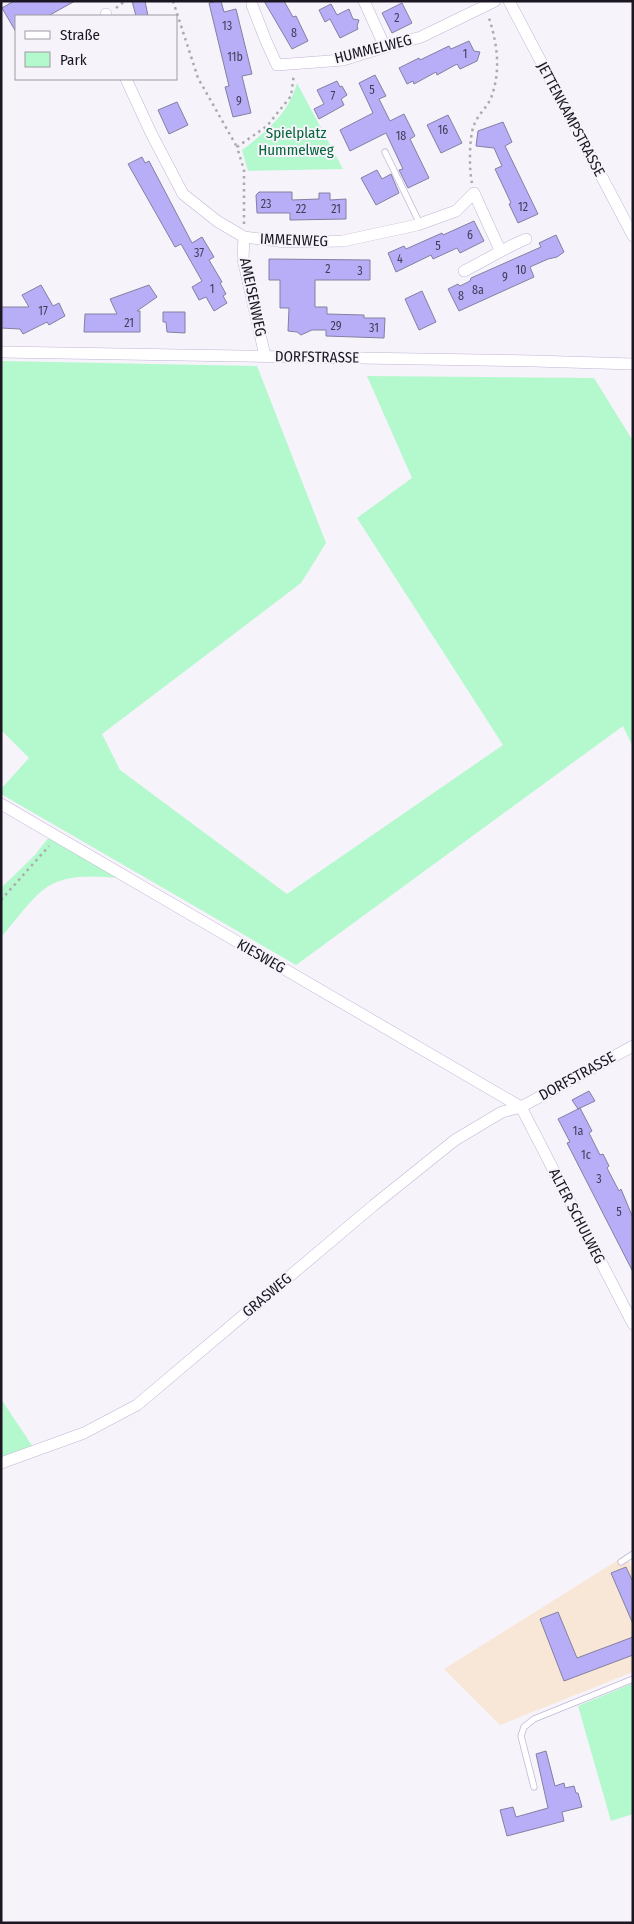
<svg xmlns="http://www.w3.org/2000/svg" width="634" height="1924" viewBox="0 0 634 1924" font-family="'Fira Sans Condensed',sans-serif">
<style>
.industrial{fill:#f8e7d6}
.green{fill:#b3f9cd}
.building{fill:#b8aef7;stroke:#8380a1}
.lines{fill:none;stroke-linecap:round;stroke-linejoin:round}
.service-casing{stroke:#c3b5d6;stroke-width:7}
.minor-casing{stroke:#c3b5d6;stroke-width:12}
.path{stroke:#aca9b1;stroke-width:2.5;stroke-dasharray:2.5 4;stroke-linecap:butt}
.service{stroke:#fff;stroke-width:5.5}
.minor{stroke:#fff;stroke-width:11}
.labels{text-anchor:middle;stroke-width:4;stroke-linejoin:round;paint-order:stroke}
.number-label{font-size:12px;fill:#423c57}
.street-label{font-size:15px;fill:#1b1622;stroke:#f6f3fa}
.park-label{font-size:15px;fill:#05653b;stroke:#f6f3fa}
</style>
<rect width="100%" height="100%" fill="#f6f3fa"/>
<!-- industrial -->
<path class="industrial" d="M626 1555 633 1572V1672L500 1725 444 1669Z"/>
<!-- green -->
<path class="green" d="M297 83 343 169 248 171 242 150C266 132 289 113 297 83Z
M1 361 257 366 326 543 301 583 102 734 120 770 287 894 503 745 357 518 412 478 367 376 594 378 633 441V747L623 726 296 965 1 794V789L29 758 1 730Z
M49 837 119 878C94 876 64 873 43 890 30 900 13 924 1 937V888L35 855Z
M1 1399 33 1447 1 1458Z
M633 1683V1814L611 1821 578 1706Z"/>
<!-- building -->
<path class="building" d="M14 1H75L48 16H16V32L2 8Z
M132 1H145L148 16H136Z
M217 1H221L224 12 236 9 252 74 242 76 251 113 233 117 225 87 229 86 209 3Z
M264 1H284L293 17 296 16 308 41 292 49Z
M402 3 412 23 392 33 382 13Z
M331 4 337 15 349 9 353 19 359 20 357 26 358 29 340 38 330 19 325 22 319 10Z
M469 41 474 51 480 52 477 61 460 69 457 64 437 75 436 72 414 84 413 81 407 84 399 68 419 58 420 60 449 46 451 49Z
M375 75 386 96 379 99 390 121 404 114 415 136 410 139 429 178 408 188 399 170 403 169 386 133 350 151 340 130 373 113 359 83Z
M337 81 340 87 342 86 347 95 341 99 344 105 319 119 314 109 324 104 317 90Z
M177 102 188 125 169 134 158 110Z
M448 115 462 143 441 153 427 125Z
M503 122 512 142 505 146 538 214 518 223 509 204 511 203 495 169 502 166 494 148 476 146 478 131Z
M142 157 145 163 149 161 192 243 202 237 214 257 209 260 222 282 220 283 226 294 223 296 227 303 214 311 206 297 199 300 192 287 202 281 181 244 175 247 128 164Z
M377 170 382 179 391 174 399 193 376 205 361 178Z
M259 192H292V200L319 199V193H330V200L346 199V219L290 220V213H257L256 195Z
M474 221 484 241 460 253 457 248 433 259 431 255 396 272 388 253 404 246 406 249 442 233 443 235Z
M556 235 564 252 557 257 548 259 530 267 534 277 459 311 448 289 458 284 460 286 470 281 471 278 541 247 539 243Z
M269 259 370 260V280H315V307H327V314L364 315V318H385L384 338 326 336V330H312L301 335 297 332 288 331 289 308H280V280H269Z
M41 285 53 306 59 303 65 316 49 325 47 322 23 334 20 329 1 328V307H29L22 295Z
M149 285 157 297 137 311H140V332H84L85 314H117L110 299Z
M422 291 436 322 419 330 405 299Z
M163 312H185V333L167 332 166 322H163Z
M589 1091 595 1101 578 1109 572 1100Z
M580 1108 592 1131 589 1133 600 1155 603 1154 609 1166 607 1168 619 1191 621 1189 633 1218V1272L567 1143 570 1142 558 1119Z
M626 1567 633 1582V1624L611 1573Z
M558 1612 577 1658 633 1637V1655L564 1681 540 1619Z
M546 1751 555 1786 564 1783 565 1788 574 1786 576 1793H578L582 1807 562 1812 564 1821 507 1836 500 1810 513 1807 516 1817 548 1808 536 1754Z"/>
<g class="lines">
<defs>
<path id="service" d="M385 152 420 224
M621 1562 633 1554
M534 1787 521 1736 524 1727 534 1719 633 1679"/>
<path id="minor" d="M364 1 385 47
M509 1 633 236
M252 5 266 41 277 65 343 60 385 47 421 37 495 1
M106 14V16
M126 79 151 133 183 194 217 221 244 237 286 242 343 241 417 225 456 211 474 193 500 250
M244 237 243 259 265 356
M464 271C485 261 504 248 526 239
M1 352 534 361 633 364
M1 804 521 1107
M521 1107 633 1324
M1 1463 84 1433 137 1405 374 1205 455 1140 502 1112 521 1107 633 1046"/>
</defs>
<!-- service casing -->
<use href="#service" class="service-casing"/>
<!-- minor casing -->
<use href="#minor" class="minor-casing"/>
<!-- path -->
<path class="path" d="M173 1 198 78 237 147
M116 8 125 1
M472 183C469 170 469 137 474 125 478 114 489 106 492 95 501 69 497 43 489 18
M244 224V170L237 147 267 126 291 96 294 74
M1 900 49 846"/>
<!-- service -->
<use href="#service" class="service"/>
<!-- minor -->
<use href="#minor" class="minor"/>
</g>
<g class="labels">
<!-- number labels -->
<g class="number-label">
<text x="397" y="22">2</text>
<text x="227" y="30">13</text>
<text x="294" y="37">8</text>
<text x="465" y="58">1</text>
<text x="235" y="61">11b</text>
<text x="372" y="94">5</text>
<text x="333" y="100">7</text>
<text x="239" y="105">9</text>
<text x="443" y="134">16</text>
<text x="401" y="140">18</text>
<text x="266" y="208">23</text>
<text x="523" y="211">12</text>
<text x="301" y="213">22</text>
<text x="336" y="213">21</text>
<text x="470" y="239">6</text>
<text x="438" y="250">5</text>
<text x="199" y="257">37</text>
<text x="400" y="263">4</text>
<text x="328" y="273">2</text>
<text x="521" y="274">10</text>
<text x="360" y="275">3</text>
<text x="505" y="281">9</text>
<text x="212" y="293">1</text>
<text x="478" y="294">8a</text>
<text x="461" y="300">8</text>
<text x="43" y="315">17</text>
<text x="129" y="327">21</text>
<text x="336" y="330">29</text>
<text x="374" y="332">31</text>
<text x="578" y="1135">1a</text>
<text x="586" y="1159">1c</text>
<text x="599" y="1183">3</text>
<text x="619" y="1216">5</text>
</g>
<!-- street labels -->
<g class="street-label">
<text transform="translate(373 49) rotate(-14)" y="5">HUMMELWEG</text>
<text transform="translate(571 119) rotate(62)" y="5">JETTENKAMPSTRASSE</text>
<text transform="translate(294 240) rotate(2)" y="5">IMMENWEG</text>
<text transform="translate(253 297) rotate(78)" y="5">AMEISENWEG</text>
<text transform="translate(317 357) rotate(1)" y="5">DORFSTRASSE</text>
<text transform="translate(261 956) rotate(30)" y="5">KIESWEG</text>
<text transform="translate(577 1076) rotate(-29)" y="5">DORFSTRASSE</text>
<text transform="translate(577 1216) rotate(63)" y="5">ALTER SCHULWEG</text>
<text transform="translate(267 1295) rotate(-40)" y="5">GRASWEG</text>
</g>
<!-- park labels -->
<g class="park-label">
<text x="296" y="138">Spielplatz<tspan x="296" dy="17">Hummelweg</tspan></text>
</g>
</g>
<!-- border -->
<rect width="634" height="1924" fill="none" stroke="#1b1622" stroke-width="5"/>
<!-- legend -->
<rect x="15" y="15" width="162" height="65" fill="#f6f3fa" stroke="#9e9ba4"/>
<rect x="25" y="31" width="25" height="8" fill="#ffffff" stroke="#9e9ba4"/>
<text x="60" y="40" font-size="15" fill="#1b1622">Straße</text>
<rect x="25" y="52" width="25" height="15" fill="#b3f9cd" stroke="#9e9ba4"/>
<text x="60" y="65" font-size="15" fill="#1b1622">Park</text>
</svg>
